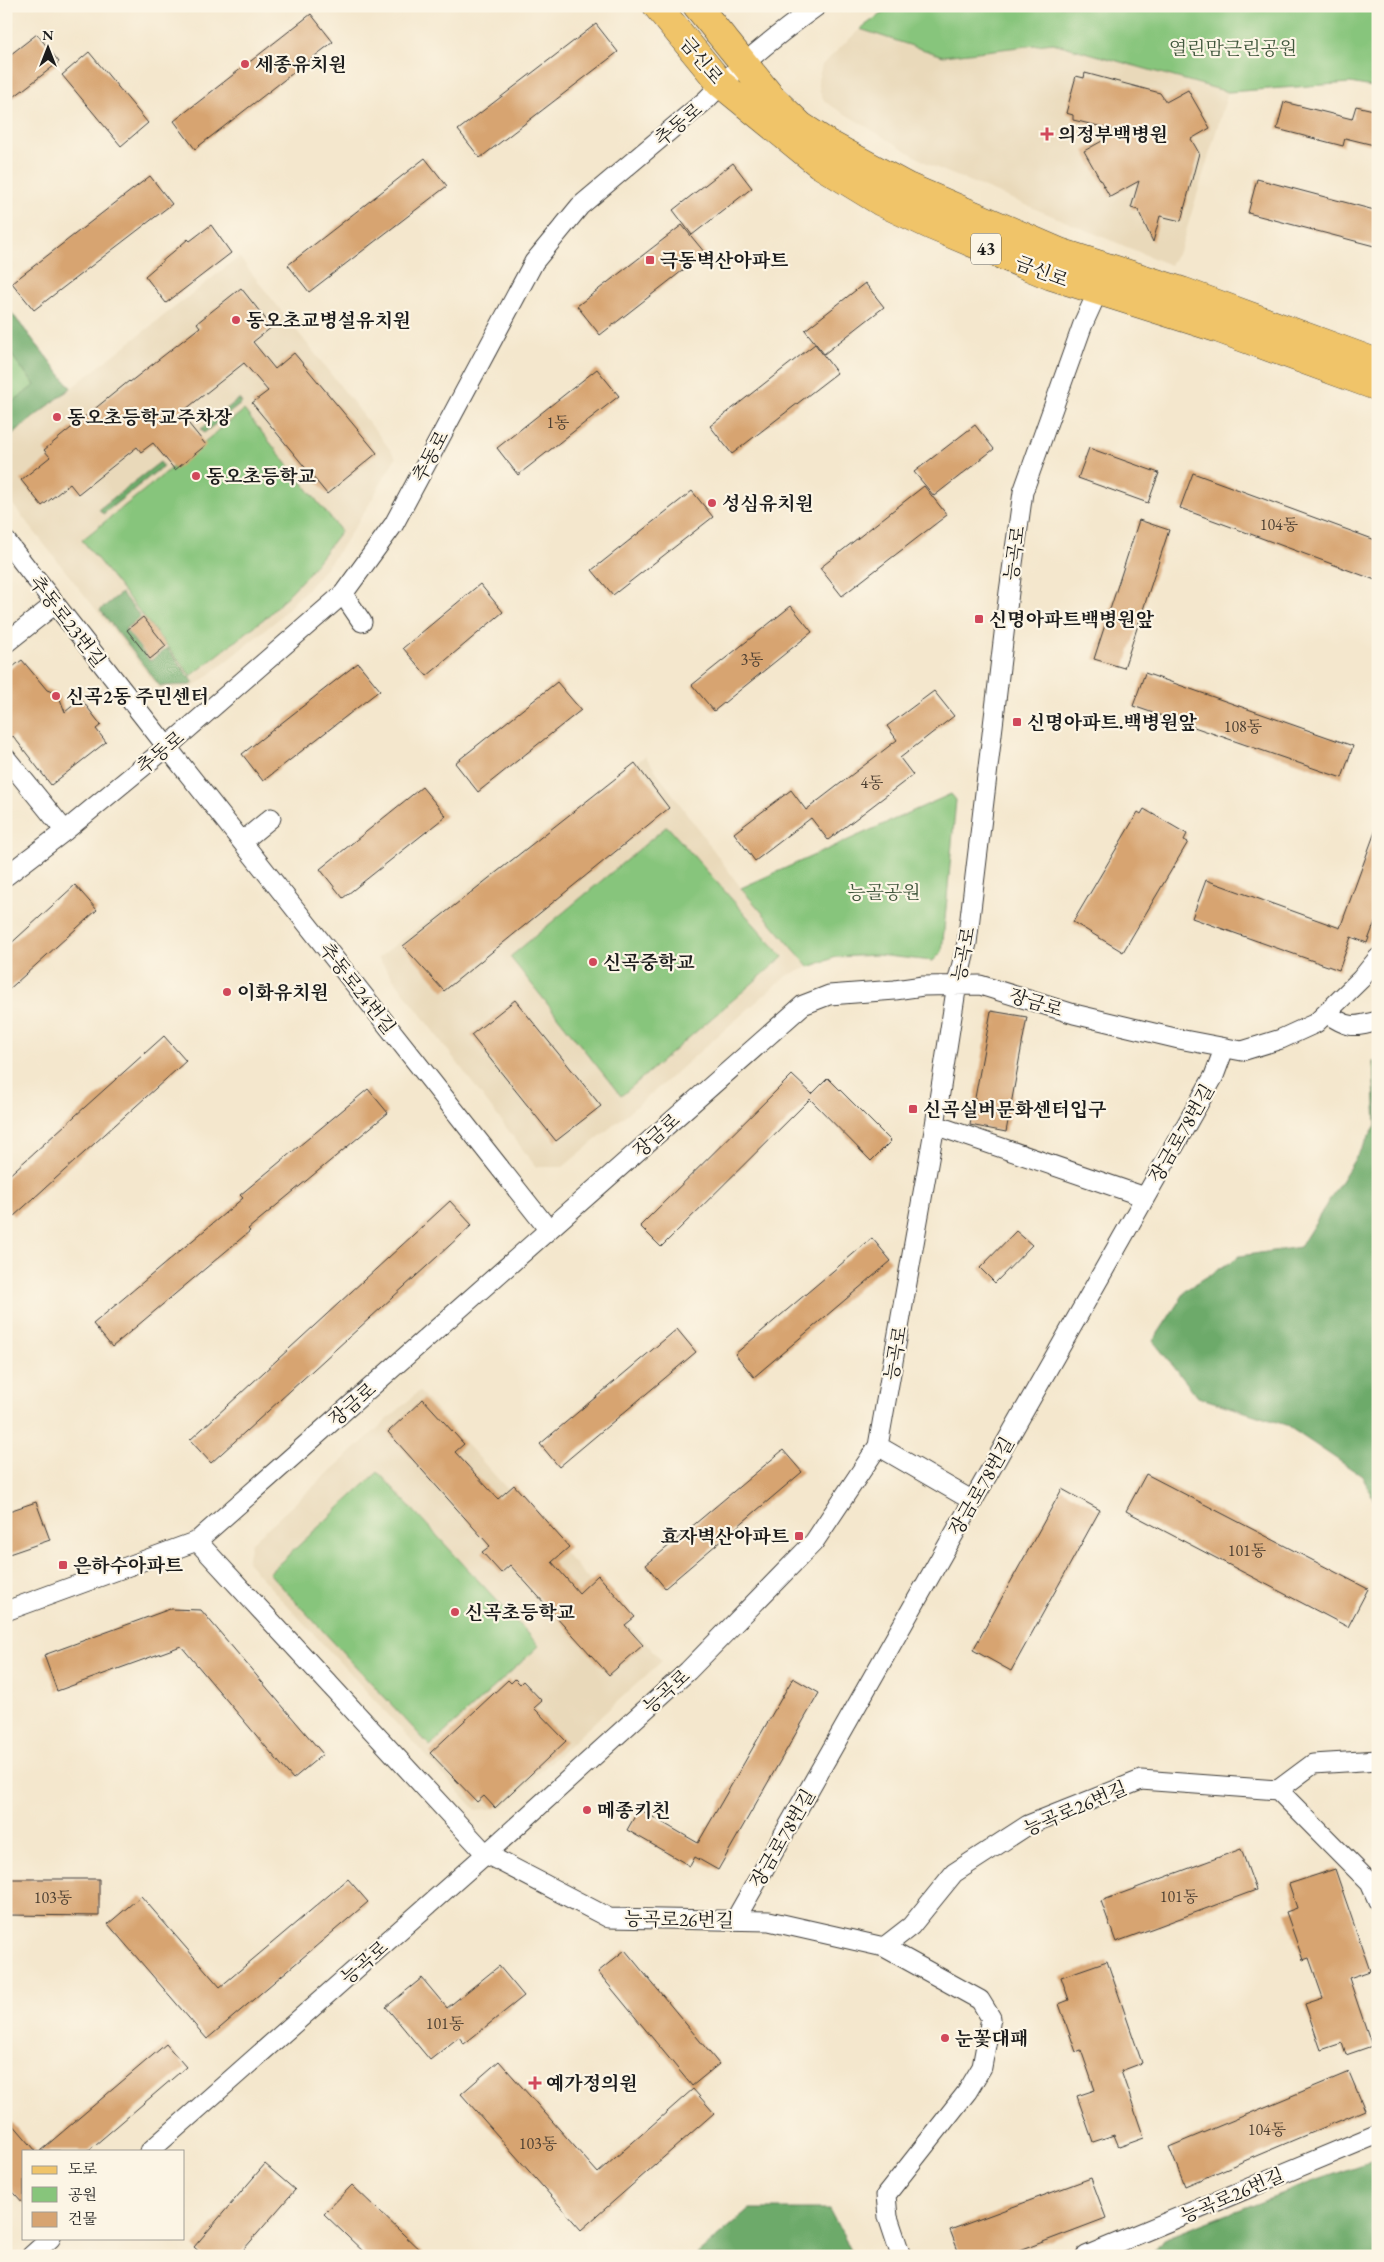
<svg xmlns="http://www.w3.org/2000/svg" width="1384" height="2262" viewBox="0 0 1384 2262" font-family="'EB Garamond','Noto Serif KR',serif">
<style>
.built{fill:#e9d9ba}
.green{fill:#87c57b;stroke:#52704c}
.forest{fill:#6daa6b;stroke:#446344}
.building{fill:#d7a471}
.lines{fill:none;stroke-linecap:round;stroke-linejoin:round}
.street-casing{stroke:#3c3a37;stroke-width:21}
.primary-casing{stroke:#3c3a37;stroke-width:29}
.street{stroke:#fff;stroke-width:19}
.primary{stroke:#f0c469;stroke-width:28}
.poi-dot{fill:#d1495b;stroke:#fcf5e5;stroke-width:2}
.labels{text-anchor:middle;stroke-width:4.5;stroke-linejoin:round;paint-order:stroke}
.number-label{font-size:16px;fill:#4b3e31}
.shield{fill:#fcf5e5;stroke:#5f5d58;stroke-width:1}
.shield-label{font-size:18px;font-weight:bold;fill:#1c1c1c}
.park-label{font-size:19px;fill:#41573d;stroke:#fcf5e5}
.street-label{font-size:19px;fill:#1c1c1c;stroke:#fcf5e5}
.poi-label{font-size:19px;font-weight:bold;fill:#1c1c1c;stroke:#fcf5e5;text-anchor:start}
</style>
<rect width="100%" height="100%" fill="#fcf5e5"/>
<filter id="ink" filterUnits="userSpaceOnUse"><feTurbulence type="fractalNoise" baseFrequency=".02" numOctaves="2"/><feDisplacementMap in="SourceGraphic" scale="10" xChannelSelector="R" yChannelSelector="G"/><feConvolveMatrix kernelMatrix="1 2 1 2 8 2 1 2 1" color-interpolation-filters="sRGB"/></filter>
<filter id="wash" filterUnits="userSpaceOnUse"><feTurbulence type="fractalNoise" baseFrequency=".0096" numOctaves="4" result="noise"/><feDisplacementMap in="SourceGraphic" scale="20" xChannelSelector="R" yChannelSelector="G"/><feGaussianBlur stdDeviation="1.12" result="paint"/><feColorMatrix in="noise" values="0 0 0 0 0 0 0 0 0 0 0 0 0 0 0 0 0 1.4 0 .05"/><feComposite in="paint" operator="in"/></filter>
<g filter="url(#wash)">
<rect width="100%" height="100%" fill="#f4e7cd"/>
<!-- built -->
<path class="built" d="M860 29 943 56 1053 43 1228 92 1181 248 1170 265 932 166 825 102 820 92 818 80 822 65Z
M239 257 396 457 367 508 339 551 315 581 276 621 193 688 159 689 6 496V439Z
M645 756 741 888 809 967 786 976 657 1089 563 1167H536L378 958Z
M419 1391 662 1661 500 1808 476 1810 247 1562 251 1543Z"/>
<!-- green -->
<path class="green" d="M892 6H1378V88L1350 83 1228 92 1053 43 943 56 860 29Z
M6 306 71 388 6 439Z
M244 410 341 531 307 575 270 614 191 676 82 540Z
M951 794 956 800 942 952 933 961 877 955 836 957 809 967 741 888Z
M667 826 783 957 621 1096 510 957Z
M378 1472 539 1646 430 1746 269 1573Z"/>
<!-- forest -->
<path class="forest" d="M6 306 71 388 6 439V407L35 385 6 348Z
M239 399 242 403 204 433 201 429Z
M160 462 163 466 103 514 99 509Z
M121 593 141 617 125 629 150 661 167 648 194 683 191 685 160 686 100 610Z
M1378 1060V1507L1362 1476 1286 1425 1198 1397 1153 1341 1187 1289 1240 1256 1300 1247 1376 1125 1373 1061Z
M1378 2159V2256H1150L1163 2239 1306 2184Z
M750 2209H829L854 2256H695Z"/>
<g id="blocks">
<!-- building -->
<path class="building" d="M311 14 333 42 195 149 174 121Z
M596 24 618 52 480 158 458 130Z
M37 34 59 62 6 103V58Z
M89 52 148 123 121 146 62 75Z
M1085 73 1160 93 1166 102 1188 90 1210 128 1191 139 1199 153 1181 221 1160 216 1153 242 1138 210 1131 208 1139 181 1110 197 1084 151 1120 131 1073 120V115L1066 113 1076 76 1084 78Z
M1284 102 1352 119 1356 106 1378 111V146L1345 138 1343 146 1277 129Z
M425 158 447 186 309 292 288 265Z
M733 163 752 188 692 235 673 210Z
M150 176 172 204 34 310 12 283Z
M1257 179 1378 211V247L1248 213Z
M211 225 231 253 166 303 145 276 188 239 190 241Z
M682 225 705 253 600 335 577 306Z
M865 283 884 307 824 354 805 330Z
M241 288 272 327 253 342 275 369 294 353 377 453 327 494 252 403 268 391 244 363 186 409 190 414 184 418 206 445 175 470 153 443 141 452 137 447 78 494 70 484 42 506 21 480 50 457 44 450 129 381 130 382 200 327 197 323Z
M815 344 837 373 732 454 710 426Z
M597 369 619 396 518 475 497 448Z
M975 425 994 449 934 496 914 472Z
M1089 448 1159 473 1148 503 1078 478Z
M1193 473 1378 541V581L1180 508Z
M924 486 947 515 842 596 820 568Z
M692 491 713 517 613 595 592 570Z
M1139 520 1169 530 1124 668 1094 659Z
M480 584 503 612 427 676 403 648Z
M791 606 812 632 714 711 692 685Z
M143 617 166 646 150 659 127 630Z
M22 660 47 690 58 694 65 712 81 699 101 725 96 729 106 742 51 785 13 736 6 742V672Z
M358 663 380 690 263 781 242 754Z
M1145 673 1353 746 1342 778 1133 706Z
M557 682 581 710 478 792 455 763Z
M934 691 954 716 900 758 913 775 828 840 811 818 755 861 734 833 791 790 806 810 897 740 887 726Z
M635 763 669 808 444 991 403 946Z
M422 787 446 816 343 898 320 869Z
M1144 809 1187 834 1184 840 1188 842 1123 952 1073 922 1138 812 1141 814Z
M1376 829H1378V914L1367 943 1351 937 1339 970 1192 918 1206 880 1340 928Z
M75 885 97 910 6 992V948Z
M515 1000 601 1106 556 1141 471 1035Z
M991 1011 1027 1017 1006 1132 970 1125Z
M164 1036 186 1061 14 1216 6 1207V1178Z
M792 1075 812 1094 828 1078 891 1141 871 1161 810 1099 661 1247 640 1226Z
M368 1089 388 1113 248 1229 250 1231 112 1347 93 1324 243 1198 240 1195Z
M450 1201 472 1225 211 1463 190 1440Z
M1016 1231 1032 1245 995 1283 980 1268Z
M872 1238 891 1261 754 1377 735 1354Z
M677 1329 696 1352 559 1467 540 1444Z
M423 1399 464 1444 455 1452 498 1499 514 1485 569 1547 552 1562 579 1593 598 1575 635 1617 625 1625 643 1645 609 1675 510 1565 501 1573 482 1552 490 1546 388 1432Z
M783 1450 802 1472 665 1588 646 1565Z
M1146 1474 1368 1589 1348 1627 1126 1511Z
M1062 1489 1100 1510 1011 1671 973 1650Z
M36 1502 50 1540 6 1555V1512Z
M170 1609 201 1610 323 1754 293 1779 181 1646 57 1691 44 1655Z
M793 1678 819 1693 718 1870 695 1857 690 1866 627 1830 639 1809 698 1843Z
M515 1679 520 1684 523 1681 542 1701 534 1708 566 1741 495 1808 484 1796 477 1802 430 1753 508 1680 511 1683Z
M1241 1849 1256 1890 1116 1942 1101 1901Z
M1335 1869 1370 1971 1349 1978 1372 2046 1346 2055 1342 2043 1321 2050 1305 2004 1323 1998 1309 1958 1303 1960 1286 1912 1297 1908 1289 1884Z
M6 1879H99V1916L6 1915Z
M348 1879 368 1902 207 2039 108 1924 141 1896 220 1987Z
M625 1950 719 2064 692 2086 598 1972Z
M1107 1961 1142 2063 1121 2071 1144 2138 1119 2147 1114 2135 1093 2142 1077 2096 1095 2090 1081 2050 1076 2052 1059 2004 1069 2000 1061 1977Z
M499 1966 524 1996 464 2044 459 2037 430 2060 386 2007 422 1978 447 2008Z
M166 2044 186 2067 88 2151H40Z
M499 2061 598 2173 693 2089 714 2113 581 2230 461 2094Z
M1349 2072 1365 2110 1185 2186 1169 2147Z
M6 2116 36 2151H24V2204L6 2184Z
M265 2164 295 2190 238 2256H204L194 2247Z
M1091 2178 1106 2218 1006 2256H960L950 2230Z
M352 2185 426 2256H368L324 2214Z"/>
</g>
</g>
<g filter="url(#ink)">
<use href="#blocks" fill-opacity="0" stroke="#3c3a37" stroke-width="1"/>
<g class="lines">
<defs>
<path id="street" d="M6 541 167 747 549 1230
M343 594 362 622
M6 643 55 604
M6 758 65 831
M242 842 271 818
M6 876 65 831 167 747 343 594 394 524 534 262 580 206 706 100C739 65 778 34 817 6
M1326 1013C1348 1028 1352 1028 1378 1021
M935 1125 1145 1197
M878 1446 973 1501
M197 1541 486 1854 609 1918 769 1921 884 1947 980 2000 991 2018 982 2067 967 2092 886 2195 888 2217 901 2256
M6 1611 197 1541 803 1005 829 995 895 990 923 986 980 985 1074 1014 1179 1039 1242 1051 1281 1039 1316 1023 1361 979 1378 958
M1278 1790 1313 1764 1378 1760
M735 1920 1214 1076 1224 1049
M884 1947 911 1926 954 1873 1028 1825 1141 1780 1278 1790 1370 1883 1378 1901
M150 2151 486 1854 688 1671 814 1542 878 1446 935 1125 957 984 967 943 1009 592 1023 492 1083 324 1103 280
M31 2256 51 2238
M1086 2256 1378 2134"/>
<path id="primary" d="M657 6 721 84 819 164 881 202 932 226 1051 276 1219 329 1378 387
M697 6 772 98 801 126 827 143 906 186 1060 252 1182 291 1378 363"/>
</defs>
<!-- street casing -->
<use href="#street" class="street-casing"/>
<!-- primary casing -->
<use href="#primary" class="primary-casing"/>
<!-- street -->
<use href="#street" class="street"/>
<!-- primary -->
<use href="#primary" class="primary"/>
</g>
</g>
<!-- markers -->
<g class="poi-dot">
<circle cx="245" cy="64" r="5"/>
<path d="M1044.5 126.5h5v5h5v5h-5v5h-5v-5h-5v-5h5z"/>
<rect x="645" y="255" width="10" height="10" rx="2.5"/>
<circle cx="236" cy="320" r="5"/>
<circle cx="57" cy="417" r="5"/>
<circle cx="196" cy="476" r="5"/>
<circle cx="712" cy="503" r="5"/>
<rect x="974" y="614" width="10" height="10" rx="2.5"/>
<circle cx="56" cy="696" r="5"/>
<rect x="1012" y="717" width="10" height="10" rx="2.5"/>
<circle cx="593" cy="962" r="5"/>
<circle cx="227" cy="992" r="5"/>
<rect x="908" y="1104" width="10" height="10" rx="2.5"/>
<rect x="794" y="1531" width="10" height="10" rx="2.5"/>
<rect x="58" y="1560" width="10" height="10" rx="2.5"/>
<circle cx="455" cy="1612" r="5"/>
<circle cx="587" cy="1810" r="5"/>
<circle cx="945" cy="2038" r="5"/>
<path d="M532.5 2075.5h5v5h5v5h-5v5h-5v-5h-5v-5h5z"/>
</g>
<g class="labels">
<!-- number labels -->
<g class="number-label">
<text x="558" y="428">1동</text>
<text x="1279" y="530">104동</text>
<text x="752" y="665">3동</text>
<text x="1243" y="732">108동</text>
<text x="872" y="788">4동</text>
<text x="1247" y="1556">101동</text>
<text x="1179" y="1902">101동</text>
<text x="53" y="1903">103동</text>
<text x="445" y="2029">101동</text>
<text x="1267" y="2135">104동</text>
<text x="538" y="2149">103동</text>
</g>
<!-- shield labels -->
<rect class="shield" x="971" y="233.5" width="30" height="31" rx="4"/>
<g class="shield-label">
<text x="986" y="255">43</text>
</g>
<!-- park labels -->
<g class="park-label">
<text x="1233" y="55">열린맘근린공원</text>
<text x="884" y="899">능골공원</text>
</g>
<!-- street labels -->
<g class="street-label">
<text transform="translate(702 60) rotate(50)" y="7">금신로</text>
<text transform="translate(678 124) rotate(-40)" y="7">추동로</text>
<text transform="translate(1042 271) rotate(21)" y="7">금신로</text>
<text transform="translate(430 456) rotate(-62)" y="7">추동로</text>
<text transform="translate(1014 553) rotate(-82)" y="7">능곡로</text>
<text transform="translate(68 621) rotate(52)" y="7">추동로23번길</text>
<text transform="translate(160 752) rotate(-40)" y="7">추동로</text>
<text transform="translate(963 954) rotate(-79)" y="7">능곡로</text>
<text transform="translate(358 988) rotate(52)" y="7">추동로24번길</text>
<text transform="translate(1036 1002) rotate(17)" y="7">장금로</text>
<text transform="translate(1181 1133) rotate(-60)" y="7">장금로78번길</text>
<text transform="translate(656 1135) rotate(-42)" y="7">장금로</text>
<text transform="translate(895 1353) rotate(-80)" y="7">능곡로</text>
<text transform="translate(352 1404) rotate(-41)" y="7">장금로</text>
<text transform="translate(981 1486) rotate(-60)" y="7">장금로78번길</text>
<text transform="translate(666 1691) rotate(-42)" y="7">능곡로</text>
<text transform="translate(1075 1808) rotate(-23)" y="7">능곡로26번길</text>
<text transform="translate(782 1838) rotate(-60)" y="7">장금로78번길</text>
<text transform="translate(679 1919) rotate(1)" y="7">능곡로26번길</text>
<text transform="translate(364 1962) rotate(-41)" y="7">능곡로</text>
<text transform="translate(1232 2195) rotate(-23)" y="7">능곡로26번길</text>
</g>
<!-- poi labels -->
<g class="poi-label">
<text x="255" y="71">세종유치원</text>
<text x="1058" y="141">의정부백병원</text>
<text x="660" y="267">극동벽산아파트</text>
<text x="246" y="327">동오초교병설유치원</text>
<text x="67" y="424">동오초등학교주차장</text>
<text x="206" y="483">동오초등학교</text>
<text x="722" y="510">성심유치원</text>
<text x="989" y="626">신명아파트백병원앞</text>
<text x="66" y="703">신곡2동 주민센터</text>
<text x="1027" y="729">신명아파트.백병원앞</text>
<text x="603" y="969">신곡중학교</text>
<text x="237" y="999">이화유치원</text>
<text x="923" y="1116">신곡실버문화센터입구</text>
<text x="789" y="1543" text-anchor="end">효자벽산아파트</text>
<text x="73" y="1572">은하수아파트</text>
<text x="465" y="1619">신곡초등학교</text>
<text x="597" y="1817">메종키친</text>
<text x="955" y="2045">눈꽃대패</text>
<text x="546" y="2090">예가정의원</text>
</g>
</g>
<!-- margin -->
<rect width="1384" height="2262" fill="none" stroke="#fcf5e5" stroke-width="25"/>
<!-- legend -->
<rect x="22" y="2150" width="162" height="90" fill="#fcf5e5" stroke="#a29e95"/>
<rect x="32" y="2166" width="25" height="8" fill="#f0c469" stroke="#a29e95"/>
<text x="68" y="2174" font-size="15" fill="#1c1c1c">도로</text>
<rect x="32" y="2187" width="25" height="15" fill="#87c57b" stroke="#a29e95"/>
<text x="68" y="2200" font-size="15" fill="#1c1c1c">공원</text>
<rect x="32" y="2212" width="25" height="15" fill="#d7a471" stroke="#a29e95"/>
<text x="68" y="2224" font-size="15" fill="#1c1c1c">건물</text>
<!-- north arrow -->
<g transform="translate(48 48)" stroke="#fcf5e5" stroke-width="4" paint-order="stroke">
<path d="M0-4L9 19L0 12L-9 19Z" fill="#1c1c1c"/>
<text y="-8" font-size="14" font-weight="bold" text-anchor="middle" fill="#1c1c1c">N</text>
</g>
</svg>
